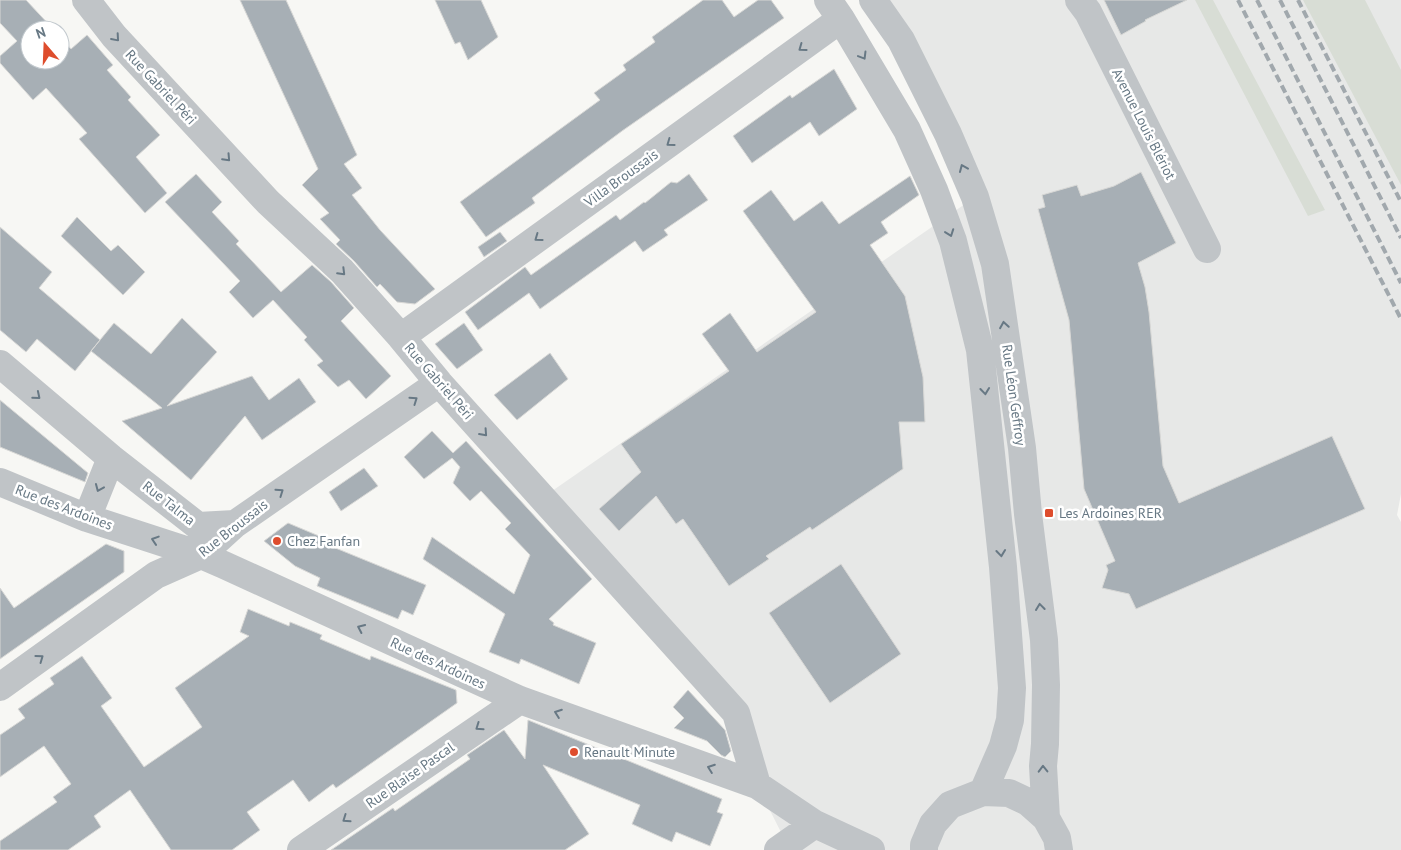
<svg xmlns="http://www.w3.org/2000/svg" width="1401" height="850" viewBox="0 0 1401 850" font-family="'PT Sans',sans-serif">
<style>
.built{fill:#e7e8e7}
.green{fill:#d8ddd5}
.building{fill:#a7afb5;stroke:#d8d8d6}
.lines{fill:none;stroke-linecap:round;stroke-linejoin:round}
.minor{stroke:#c0c4c7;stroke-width:28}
.rail{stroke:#a1a8ad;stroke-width:4;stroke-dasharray:8 4;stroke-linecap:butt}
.oneway{stroke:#677884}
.poi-dot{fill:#de4d2d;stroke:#fff;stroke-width:2}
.labels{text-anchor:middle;stroke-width:5;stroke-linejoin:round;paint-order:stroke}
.street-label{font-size:14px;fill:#677884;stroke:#fff}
.poi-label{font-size:14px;fill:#677884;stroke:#fff;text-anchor:start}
</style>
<rect width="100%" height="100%" fill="#f7f7f4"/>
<!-- built -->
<path class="built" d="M870 0H1401V494L1397 515 1401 522V850H778L787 844 757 785 736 713 542 498 975 197Z"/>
<!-- green -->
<path class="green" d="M1195 0H1213L1325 210 1308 216Z
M1303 0H1365L1401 70V185Z"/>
<!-- building -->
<path class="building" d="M0 0H26L54 30H30V60H60V36L71 49 87 35 113 65 107 70 131 97 128 100 160 135 136 157 167 193 145 213 79 139 87 133 46 88 33 100 0 63V56L17 41 0 23Z
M240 0H286L357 155 344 164 362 188 352 195 380 230 435 289 415 304 397 302 380 284 377 287 354 261 336 244 340 240 320 219 329 213 302 185 318 169Z
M435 0H481L498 37 468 60 460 42 455 44Z
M703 0H722L734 17 758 0H771L784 18 622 131 532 198 535 203 486 237 460 202 600 100 594 93 626 70 623 65 655 42 652 37Z
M1104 0H1187L1145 20 1146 21 1121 35Z
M834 69 857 109 819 136 810 122 752 163 733 136 790 95 792 98Z
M1141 172 1176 243 1138 263 1145 287 1149 312 1163 466 1179 503 1332 436 1365 509 1136 609 1129 594 1102 588 1108 570 1106 565 1115 561 1084 489 1069 320 1038 209 1045 207 1042 195 1077 185 1081 196 1114 186Z
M196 174 222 202 212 212 239 241 236 244 281 292 312 265 331 282 354 308 341 321 391 376 366 399 349 380 338 387 317 365 323 361 304 340 307 337 273 300 253 318 229 292 240 281 165 202Z
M689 174 708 200 664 230 668 235 643 252 635 241 540 309 529 293 478 330 465 312 525 267 531 275 616 215 620 220 644 202 645 203 671 182 677 183Z
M910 176 919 195 881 222 888 233 870 245 905 296 923 377 925 422H899L903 469 812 530 810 527 766 556 769 559 729 586 683 519 676 524 656 496 619 531 599 509 641 472 621 444 729 371 702 334 730 313 757 352 816 312 743 211 771 190 794 221 822 201 839 224Z
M77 217 111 251 118 245 145 272 123 295 61 236Z
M0 227 52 272 39 288 100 340 75 371 37 339 26 352 0 330Z
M500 232 507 241 484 257 478 247Z
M182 318 217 352 167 406 252 376 269 400 299 378 316 402 262 440 245 416 191 480 122 421 162 408 91 351 114 323 151 354Z
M464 323 483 350 457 369 435 344Z
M550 353 568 379 517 420 494 395Z
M0 400 88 473 85 482 0 447Z
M432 431 453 453 466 441 592 579 549 619 554 623 553 625 596 643 579 684 521 659 519 664 489 652 505 614 423 559 432 537 514 594 530 555 505 529 511 523 481 491 470 501 453 483 460 467 452 458 424 479 404 457Z
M364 468 378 486 341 511 329 492Z
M288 523 338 544 333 547 426 585 413 615 402 610 398 619 317 586 320 578 295 566 264 541Z
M106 544 124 551V572L0 659V588L14 608Z
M841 564 901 654 830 703 769 613Z
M248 609 289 626 290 622 322 635 320 639 370 660 371 656 456 690 457 703 336 788 333 784 309 802 293 780 247 812 260 830 232 850H171L130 790 94 816 101 827 68 850H0V841L57 802 53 797 71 784 44 746 0 777V735L25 718 18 709 54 684 50 678 82 656 112 698 101 706 144 767 202 727 175 688 249 636 240 632Z
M688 690 725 730 731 751 725 757 721 755 707 741 674 728 684 718 673 707Z
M528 720 722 799 717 812 723 814 710 846 676 832 672 842 632 824 640 805 543 765 589 834 565 850H331L393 808 395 811 470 759 467 755 504 730 525 759Z"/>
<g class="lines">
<!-- minor -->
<path class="minor" d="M86 0 114 36 268 202 342 271 401 337 439 383 736 713 757 785
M828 0 841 19 907 130 934 190 953 241 980 350 1003 567 1012 688 1010 720 1003 746 983 792
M873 0 901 40 948 134 975 197 995 264 1022 448 1028 514 1044 640 1046 685 1045 744 1043 766 1046 818
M1079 0 1088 12 1207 249
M401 337 841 19
M0 364 111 458 198 526 235 524
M0 482 87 518 201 555 224 565 520 700 757 785 815 824 871 850
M87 518 111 458
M0 687 156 575 201 555 235 524 439 383
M301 850 520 700
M778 850 815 824
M924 850V845L933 824 950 805 983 792 1009 793 1028 802 1046 818 1057 838 1059 850"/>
<!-- rail -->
<path class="rail" d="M1238 0 1401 319
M1257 0 1401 283
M1280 0 1401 238
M1298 0 1401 202"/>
</g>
<!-- one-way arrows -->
<defs><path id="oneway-chevron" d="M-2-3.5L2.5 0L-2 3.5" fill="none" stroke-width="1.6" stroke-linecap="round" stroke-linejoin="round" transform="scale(1.25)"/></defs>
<g class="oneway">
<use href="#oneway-chevron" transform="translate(116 38) rotate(49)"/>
<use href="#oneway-chevron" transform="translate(802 48) rotate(144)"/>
<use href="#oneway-chevron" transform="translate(863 56) rotate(59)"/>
<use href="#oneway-chevron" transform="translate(670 143) rotate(144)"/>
<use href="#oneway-chevron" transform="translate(227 158) rotate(47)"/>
<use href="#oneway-chevron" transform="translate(963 168) rotate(-113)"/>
<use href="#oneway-chevron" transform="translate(950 233) rotate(70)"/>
<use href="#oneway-chevron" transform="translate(538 238) rotate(144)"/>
<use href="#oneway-chevron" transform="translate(342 272) rotate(45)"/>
<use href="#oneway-chevron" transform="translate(1004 325) rotate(-99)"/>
<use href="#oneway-chevron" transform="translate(985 391) rotate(84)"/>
<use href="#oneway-chevron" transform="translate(37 396) rotate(40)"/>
<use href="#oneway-chevron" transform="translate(414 400) rotate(-35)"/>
<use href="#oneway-chevron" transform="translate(484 433) rotate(48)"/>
<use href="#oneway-chevron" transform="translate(99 488) rotate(113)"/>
<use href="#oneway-chevron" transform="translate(280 492) rotate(-35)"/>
<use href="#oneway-chevron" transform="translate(155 540) rotate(-162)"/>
<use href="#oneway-chevron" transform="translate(1001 553) rotate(84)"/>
<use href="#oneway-chevron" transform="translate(1040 607) rotate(-97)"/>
<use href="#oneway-chevron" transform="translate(361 628) rotate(-155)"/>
<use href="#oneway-chevron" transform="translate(40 658) rotate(-36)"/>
<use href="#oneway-chevron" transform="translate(558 713) rotate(-160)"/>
<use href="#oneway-chevron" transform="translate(479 727) rotate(145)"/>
<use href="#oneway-chevron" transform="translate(711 768) rotate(-160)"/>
<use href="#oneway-chevron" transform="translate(1043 769) rotate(-91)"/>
<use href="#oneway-chevron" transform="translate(346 819) rotate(145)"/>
</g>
<!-- markers -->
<g class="poi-dot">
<rect x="1044" y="508" width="10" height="10" rx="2.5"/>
<circle cx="277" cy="541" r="5"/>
<circle cx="574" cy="752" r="5"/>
</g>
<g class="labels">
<!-- street labels -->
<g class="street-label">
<text transform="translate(161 87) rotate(47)" y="5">Rue Gabriel Péri</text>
<text transform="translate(1144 124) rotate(63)" y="5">Avenue Louis Blériot</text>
<text transform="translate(621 178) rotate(-36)" y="5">Villa Broussais</text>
<text transform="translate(439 381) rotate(49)" y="5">Rue Gabriel Péri</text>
<text transform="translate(1014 395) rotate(82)" y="5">Rue Léon Geffroy</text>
<text transform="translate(169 503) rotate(38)" y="5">Rue Talma</text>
<text transform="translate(64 507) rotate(21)" y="5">Rue des Ardoines</text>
<text transform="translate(233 528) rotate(-38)" y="5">Rue Broussais</text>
<text transform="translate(438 663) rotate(25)" y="5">Rue des Ardoines</text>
<text transform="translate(410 775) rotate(-35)" y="5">Rue Blaise Pascal</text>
</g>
<!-- poi labels -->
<g class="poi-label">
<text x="1059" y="518">Les Ardoines RER</text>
<text x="287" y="546">Chez Fanfan</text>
<text x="584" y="757">Renault Minute</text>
</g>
</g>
<!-- north arrow -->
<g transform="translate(45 45) rotate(341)"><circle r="24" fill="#ffffff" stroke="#c2c9ce"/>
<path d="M0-4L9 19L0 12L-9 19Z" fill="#de4d2d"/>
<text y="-8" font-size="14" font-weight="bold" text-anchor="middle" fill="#677884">N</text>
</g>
</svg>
